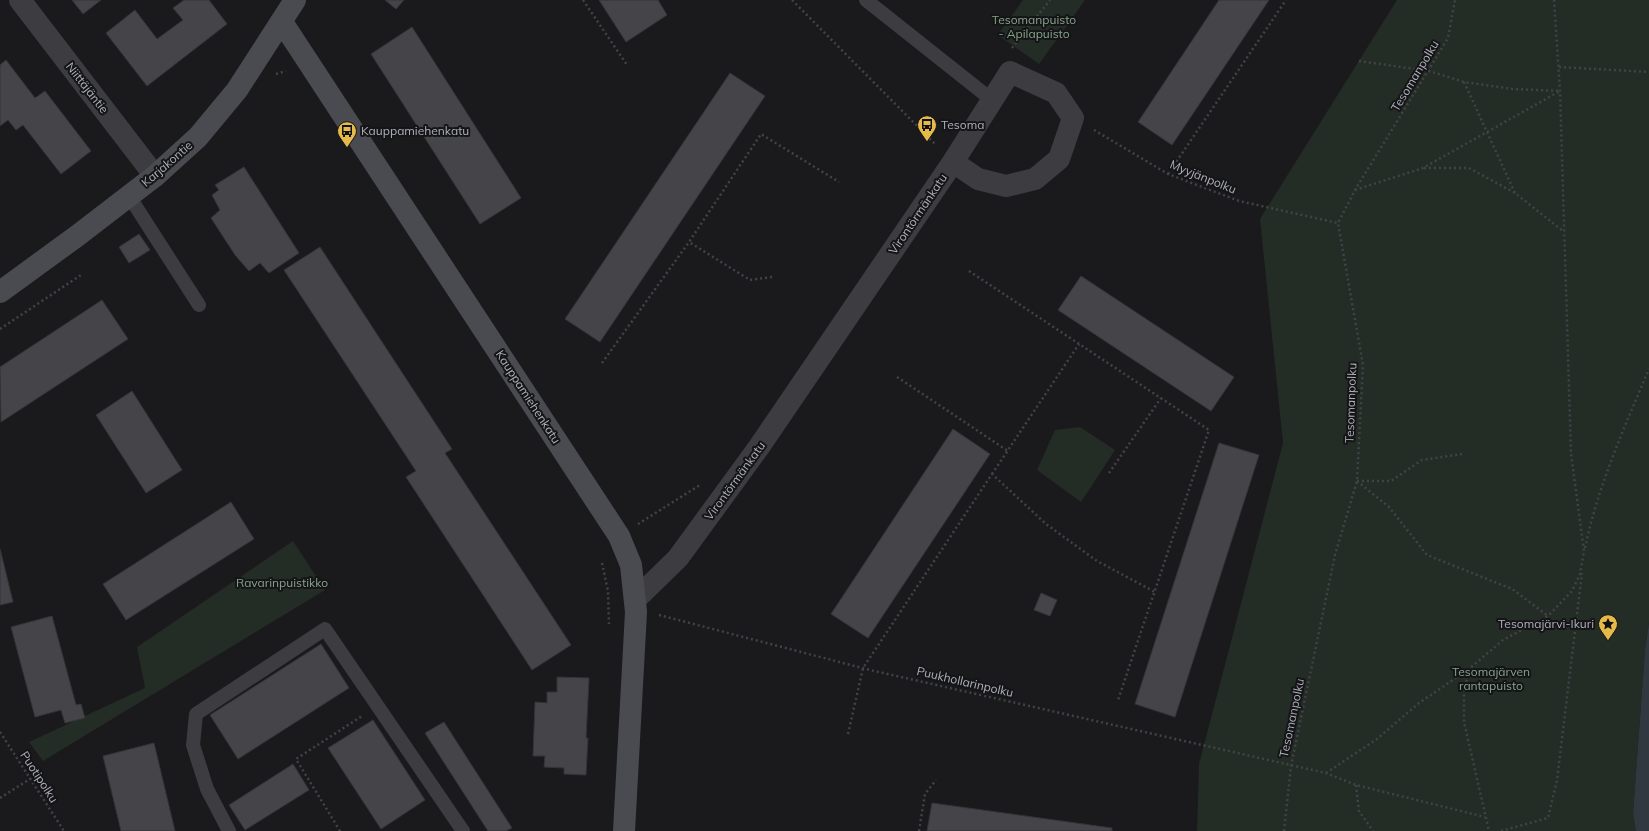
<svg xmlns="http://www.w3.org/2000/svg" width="1649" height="831" viewBox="0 0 1649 831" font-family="Mulish,sans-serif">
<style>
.green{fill:#242c26}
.water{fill:#313840}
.building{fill:#454549;stroke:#353438}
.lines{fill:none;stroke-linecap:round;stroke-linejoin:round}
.path{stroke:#424348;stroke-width:2.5;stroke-dasharray:2 3;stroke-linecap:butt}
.lane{stroke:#3c3c41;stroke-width:14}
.street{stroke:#3c3c41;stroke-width:22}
.secondary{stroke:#4a4b51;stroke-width:22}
.labels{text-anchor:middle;stroke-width:4;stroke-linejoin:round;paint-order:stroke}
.park-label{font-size:12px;fill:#86a48a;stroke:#151517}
.street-label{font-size:12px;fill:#aeb1bb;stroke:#151517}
.poi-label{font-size:12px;fill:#aeb1bb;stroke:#151517;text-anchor:start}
</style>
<rect width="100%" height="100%" fill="#1a1a1c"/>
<!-- green -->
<path class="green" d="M1023 0H1085L1039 64 998 35Z
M1397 0H1649V623L1645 650 1633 814 1636 831H1197L1199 764 1283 443 1260 219Z
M1080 427 1115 450 1081 502 1037 470 1055 430Z
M293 541 325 590 43 761 29 742 145 688 137 647Z"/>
<!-- water -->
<path class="water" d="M1649 623V831H1636L1633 814 1645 650Z"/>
<!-- building -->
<path class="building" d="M72 0H101L83 14Z
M184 0H209L227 24 147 86 106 33 135 10 157 39 183 20 173 8Z
M385 0H404L396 9Z
M599 0H658L667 15 626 42Z
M1219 0H1269L1172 145 1138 122Z
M412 27 521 198 480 224 371 54Z
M6 60 35 98 45 91 91 151 61 174 23 125 16 130 8 120 0 126V65Z
M730 73 765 96 600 342 565 319Z
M244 167 299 253 269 273 260 263 249 271 235 255 211 218 220 210 212 195 219 190 215 185Z
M139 234 150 250 129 263 119 247Z
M320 247 452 449 445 453 571 645 532 670 406 477 416 471 284 270Z
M1081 276 1234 377 1211 411 1058 310Z
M102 300 128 339 1 422 0 367Z
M132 391 182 470 146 493 96 415Z
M953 429 990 454 868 638 831 614Z
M1219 443 1259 455 1175 717 1135 704Z
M231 502 254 539 126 620 103 584Z
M0 549 13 602 0 605Z
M1041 593 1057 600 1050 616 1034 610Z
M52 616 76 705 81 704 85 718 65 723 61 710 35 717 11 627Z
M321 644 349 688 238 759 210 715Z
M557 677 589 678 586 738H588L586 775 564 774V768L544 767 545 756H533L535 702 547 703V692H557Z
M373 720 425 800 381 829 328 748Z
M444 722 512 828 506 831H488L425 733Z
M154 743 175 831H121L103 756Z
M293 764 309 790 245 830 229 805Z
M932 803 1112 828V831H927Z"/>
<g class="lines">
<!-- path -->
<path class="path" d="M583 0 627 65
M792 0 935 144
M1012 48 1050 0
M1359 61 1429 71 1464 82 1513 89 1560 91
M1559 67 1649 72
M276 74 286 71
M1464 82 1515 193
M1094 130 1168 174 1239 201 1338 223
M1424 168H1469L1515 193 1563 231
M1168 174 1286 0
M1355 190 1423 168 1560 91
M969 271 1209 430 1118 700
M772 277 750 280 689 242 761 134 839 182
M0 329 81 275
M602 363 689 242
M897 377 1008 451
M1109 473 1161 398
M992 474 1079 344
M1357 481 1389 507 1427 555 1512 589 1548 616
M1357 481H1391L1422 460 1462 454
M638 524 700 485
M1585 548C1598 486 1624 428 1649 369
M602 563 608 591 609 624
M659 615 870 670 1326 773 1356 785 1485 817
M1469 670 1464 692V722L1489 831
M0 732 64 831
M848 734 863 668 992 474 1046 524 1097 561 1155 592
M1326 773 1377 739 1419 703 1469 669 1503 640 1548 616 1572 591 1580 574 1584 551 1571 454 1560 91 1554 0
M1356 785 1359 811 1373 831
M0 798 30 779
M340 831 296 759 362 716
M919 831 925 794 936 780
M1284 831 1291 766 1335 555 1357 481 1363 365 1338 223 1355 190 1448 38 1455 0
M1501 831 1548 818 1557 780 1582 573"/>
<!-- lane -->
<path class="lane" d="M866 0 992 100
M129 196 199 305
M229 831 207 789 193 745 196 714 325 629 463 831"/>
<!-- street -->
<path class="street" d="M20 0 155 176
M635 600 678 558 759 447 953 162 1010 72 1056 93 1073 118 1059 159 1035 179 1006 186 978 179 953 162"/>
<!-- secondary -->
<path class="secondary" d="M282 22 619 536 631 565 636 612 624 831
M0 292 77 236 155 176 198 137 237 90 295 0"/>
</g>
<!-- icons -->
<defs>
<symbol id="bus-pin" viewBox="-11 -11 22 30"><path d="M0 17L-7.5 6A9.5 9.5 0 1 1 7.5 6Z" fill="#e6ba49" stroke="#151517"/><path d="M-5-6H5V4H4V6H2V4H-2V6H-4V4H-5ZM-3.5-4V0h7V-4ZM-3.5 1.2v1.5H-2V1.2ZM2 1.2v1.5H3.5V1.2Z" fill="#111"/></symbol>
<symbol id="sight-pin" viewBox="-11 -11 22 30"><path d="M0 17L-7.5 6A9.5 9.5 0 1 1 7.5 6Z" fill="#e6ba49" stroke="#151517"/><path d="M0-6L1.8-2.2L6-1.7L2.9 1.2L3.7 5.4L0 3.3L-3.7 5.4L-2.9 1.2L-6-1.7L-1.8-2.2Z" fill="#111"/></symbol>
</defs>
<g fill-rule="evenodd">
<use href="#bus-pin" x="916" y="114" width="22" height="30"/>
<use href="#bus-pin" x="336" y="120" width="22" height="30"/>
<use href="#sight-pin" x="1597" y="613" width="22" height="30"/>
</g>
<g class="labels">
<!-- park labels -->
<g class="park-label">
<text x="1034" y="24">Tesomanpuisto<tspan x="1034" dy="14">- Apilapuisto</tspan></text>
<text x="282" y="587">Ravarinpuistikko</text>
<text x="1491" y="676">Tesomajärven<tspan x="1491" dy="14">rantapuisto</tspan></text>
</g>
<!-- street labels -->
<g class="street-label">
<text transform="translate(1415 76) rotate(-59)" y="4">Tesomanpolku</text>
<text transform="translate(87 88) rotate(52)" y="4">Niittäjäntie</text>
<text transform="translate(167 164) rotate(-41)" y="4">Karjakontie</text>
<text transform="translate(1203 177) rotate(22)" y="4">Myyjänpolku</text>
<text transform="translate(918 214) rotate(-56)" y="4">Virontörmänkatu</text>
<text transform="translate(528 397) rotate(57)" y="4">Kauppamiehenkatu</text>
<text transform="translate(1351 403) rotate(-88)" y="4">Tesomanpolku</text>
<text transform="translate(735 481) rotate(-54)" y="4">Virontörmänkatu</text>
<text transform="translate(965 682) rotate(13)" y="4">Puukhollarinpolku</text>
<text transform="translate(1292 718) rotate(-78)" y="4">Tesomanpolku</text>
<text transform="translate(39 777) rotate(57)" y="4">Puotipolku</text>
</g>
<!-- poi labels -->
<g class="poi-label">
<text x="941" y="129">Tesoma</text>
<text x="361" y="135">Kauppamiehenkatu</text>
<text x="1594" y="628" text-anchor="end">Tesomajärvi-Ikuri</text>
</g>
</g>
</svg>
